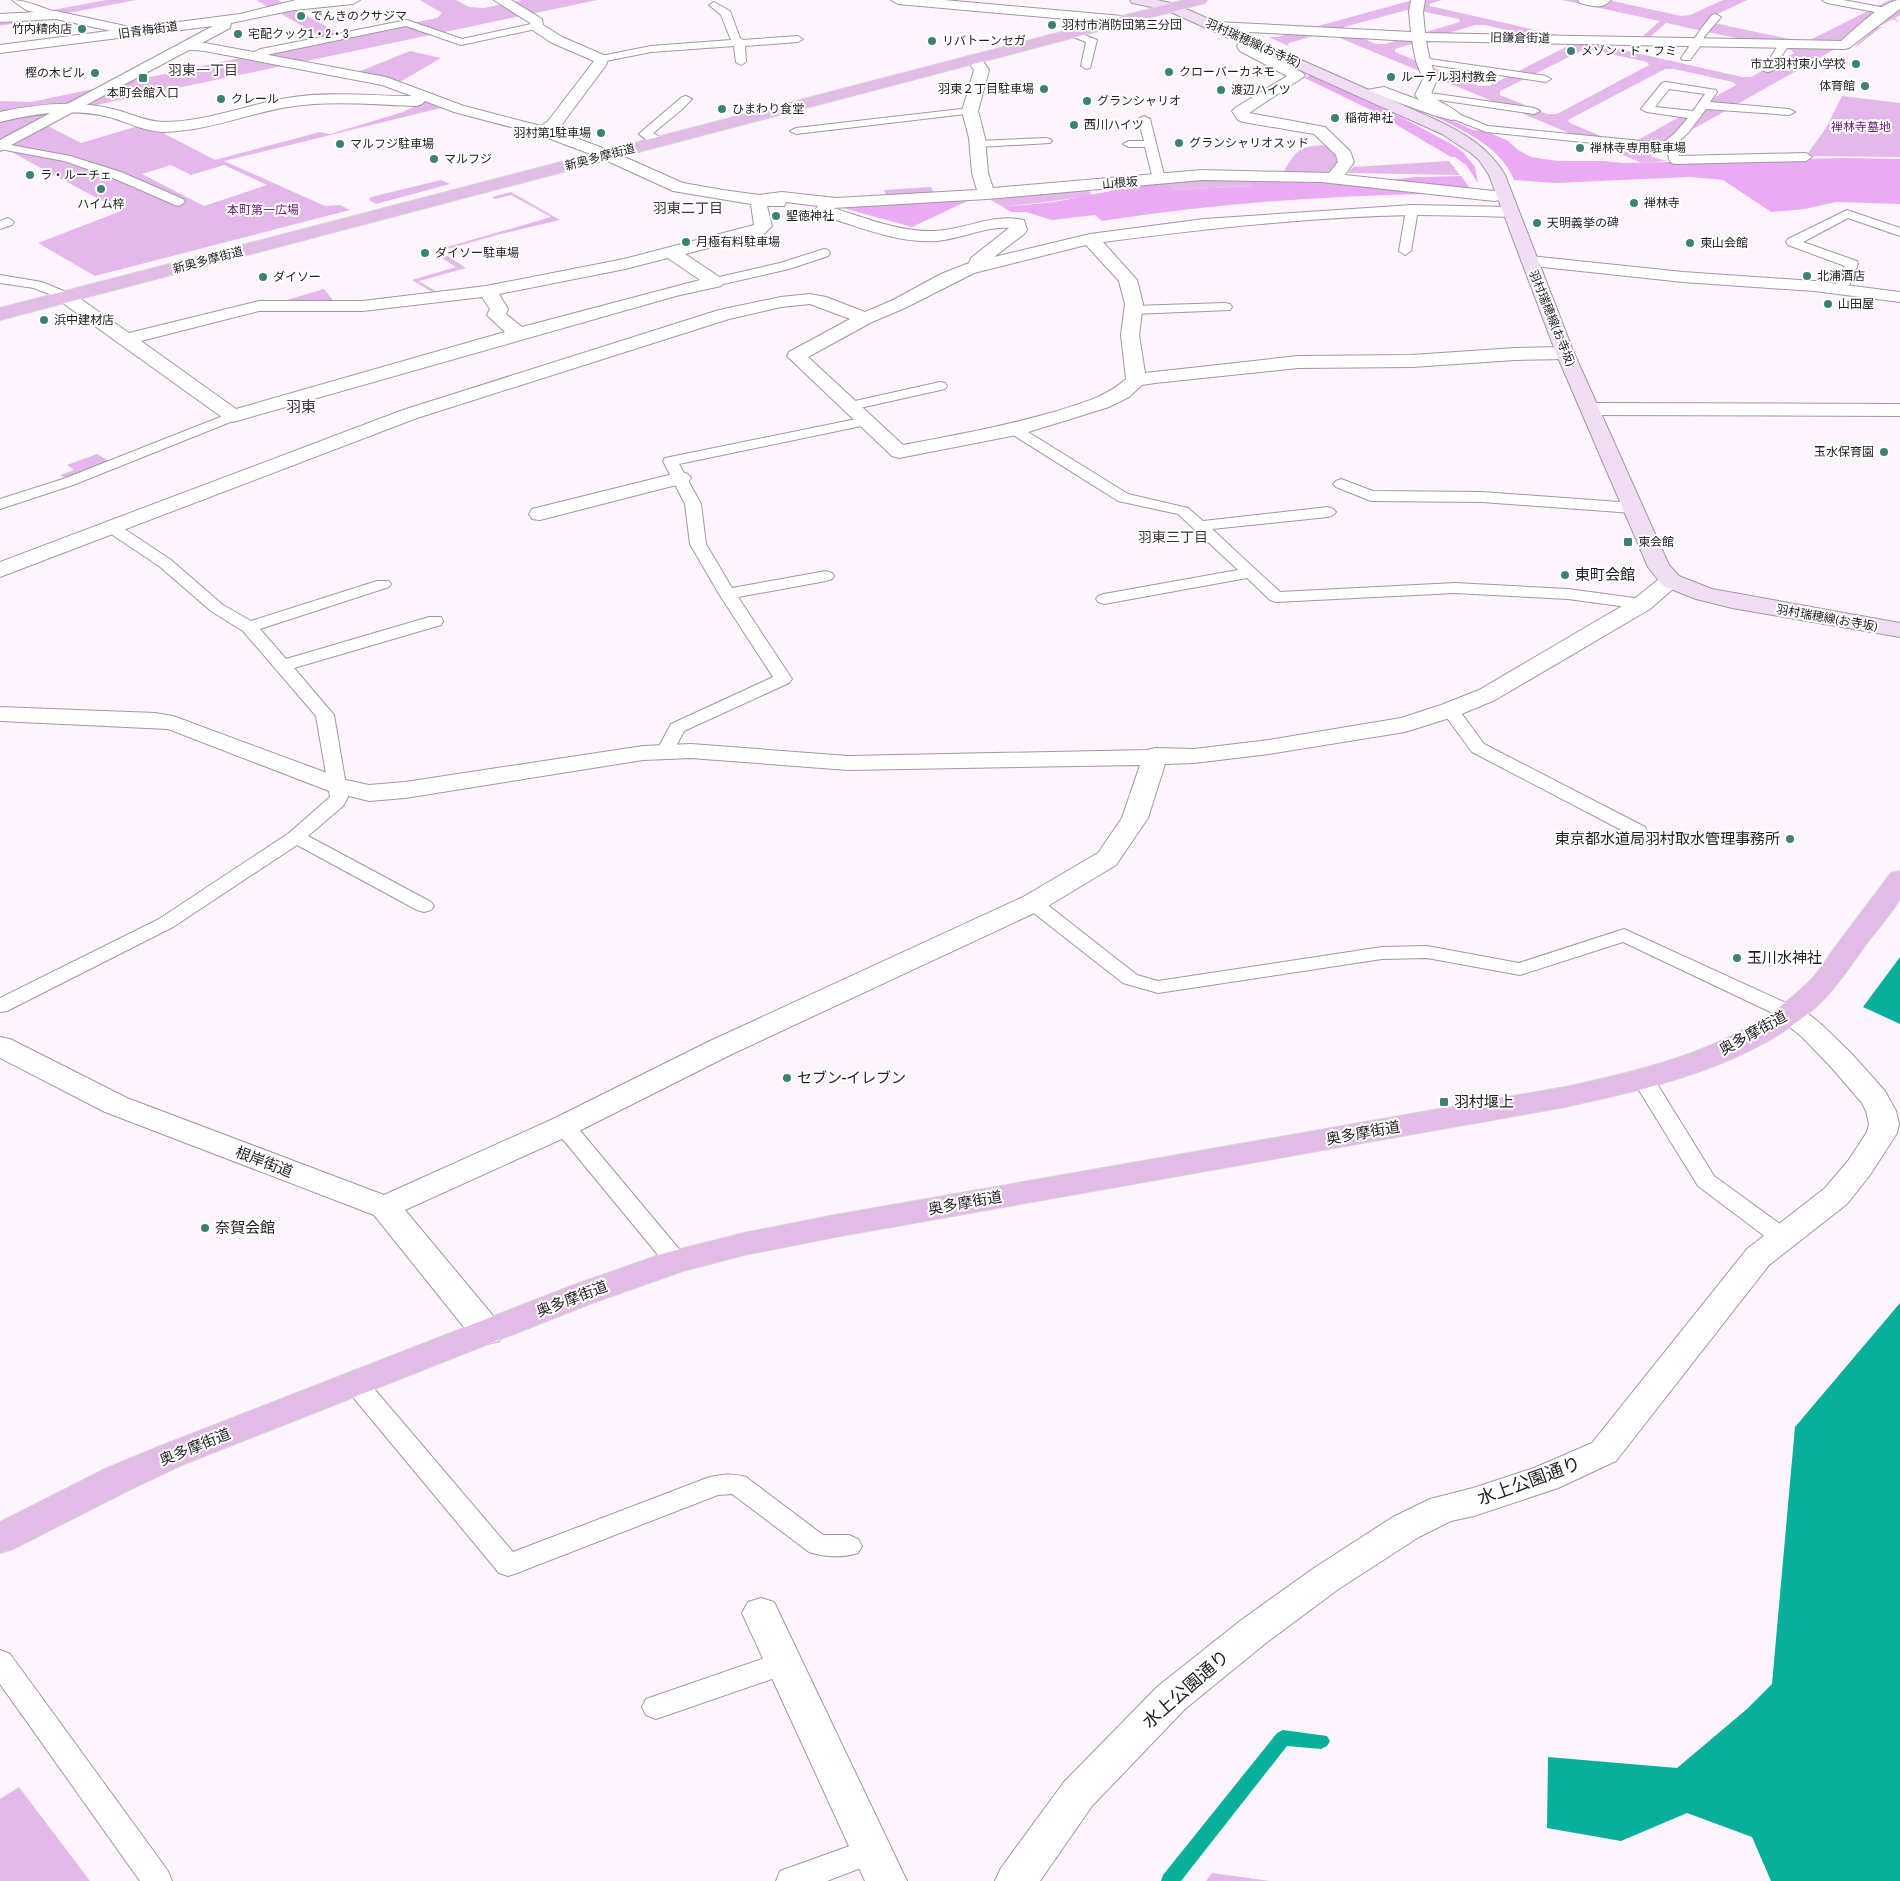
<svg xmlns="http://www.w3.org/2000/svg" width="1900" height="1881" viewBox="0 0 1900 1881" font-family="'Archivo Narrow','Noto Sans JP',sans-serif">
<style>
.green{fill:#e5b8eb;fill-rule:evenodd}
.forest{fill:#ebabf4}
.water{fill:#08af9a}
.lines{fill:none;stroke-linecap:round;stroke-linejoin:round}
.stream{fill:#08af9a;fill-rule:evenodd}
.service-casing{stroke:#a197a2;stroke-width:2}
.minor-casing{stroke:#a197a2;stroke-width:2}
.tertiary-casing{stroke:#a197a2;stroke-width:2}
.secondary-casing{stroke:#a197a2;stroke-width:2}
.primary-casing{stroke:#d7d6d7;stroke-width:2}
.service{fill:#fff;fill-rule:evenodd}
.minor{fill:#fff;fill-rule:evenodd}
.tertiary{fill:#fff;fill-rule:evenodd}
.secondary{fill:#f0ddf3;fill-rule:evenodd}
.primary{fill:#e2bce7;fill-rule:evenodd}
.poi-dot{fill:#3d8175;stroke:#fff;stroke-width:2}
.labels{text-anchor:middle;stroke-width:4;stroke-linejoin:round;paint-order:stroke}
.far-poi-label{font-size:12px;fill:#201c21;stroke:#fff;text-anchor:start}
.far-street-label{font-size:12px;fill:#201c21;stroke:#fff}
.far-park-label{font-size:12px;fill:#6c2076;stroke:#fff}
.far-neighbourhood-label{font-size:14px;fill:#3e363f;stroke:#fff}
.far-quarter-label{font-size:15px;fill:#3e363f;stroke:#fff}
.poi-label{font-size:15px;fill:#201c21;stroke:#fff;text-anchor:start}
.street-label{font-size:15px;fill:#201c21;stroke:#fff}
.near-street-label{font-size:18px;fill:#201c21;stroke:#fff}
</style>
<rect width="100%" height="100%" fill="#fdf4fe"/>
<!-- green -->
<path class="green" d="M106 0H136L0 26V20Z
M256 0H278L342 35H351L437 18 442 13 420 0H456L469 7 484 8 522 0H597L58 113 46 125 81 143 138 126 163 129 165 134 215 160 320 132 330 134 403 112 424 102 445 107 224 161 325 206 340 205 350 210 95 276 38 243 121 211 0 146V101L31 102 322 41 324 38ZM171 165 191 175 224 165 267 185 204 206 142 174Z
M1413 0H1442L1429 4 1430 6 1742 77H1751L1794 53 1791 50 1666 23 1650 37 1643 36 1660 21 1562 0H1608L1681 16 1690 15 1723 0H1747L1707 19 1709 22 1799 41H1808L1890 0H1900V15L1895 18 1900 23 1893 19 1878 27 1886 28H1880L1857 46H1855L1876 28 1835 49 1651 153 1652 157 1667 161 1642 163 1330 34H1320L1289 43 1288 46 1269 37H1278ZM1407 10H1416L1459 19 1460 22 1385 44H1376L1343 30 1344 27ZM1475 25H1485L1566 44 1568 46 1489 86H1479L1395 52V49ZM1583 50H1592L1647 62 1649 65 1557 114H1547L1500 95V91ZM1665 69H1674L1733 82 1736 85 1631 144H1620L1570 123 1568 120Z
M410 51 441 58 400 82 358 72Z
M1842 96 1900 103V157L1806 156 1826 128Z
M1327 145 1335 154 1337 162 1327 173H1283C1297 148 1300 146 1327 145Z
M1449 161 1460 175 1348 173 1353 167Z
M1250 177 1252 186 1173 190 1166 181Z
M441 180 450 184 376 204 369 200 371 197Z
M931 187 935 195 887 198 884 190Z
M1087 188 1093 196 1003 207 984 196Z
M511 192 560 220 501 234 440 251 466 268 419 281 440 294 420 295 432 292 412 280 456 267 437 255 440 249 551 217 511 195 495 199 492 197Z
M324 289 336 304 280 302Z
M97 454 111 462 67 479 60 475 74 470 67 465Z
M19 1787 90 1881H0V1799Z
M1212 1873 1270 1881H1206Z"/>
<!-- forest -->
<path class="forest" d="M1310 75 1401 117 1451 144 1463 152 1475 167 1478 183 1466 165 1455 157H1451L1373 111 1305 78Z
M1422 111 1442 116 1473 130 1488 132 1508 141 1518 150 1531 157 1557 161H1604L1623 163 1842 158 1900 159V204L1836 202 1805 209 1771 212 1723 180 1690 177 1555 183 1514 180C1500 144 1455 126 1422 111Z
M1461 176 1472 191 1381 181 1416 177Z
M1250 177H1281L1428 192 1430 194C1320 196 1210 204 1102 221L1095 215 1052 220 1026 212H1011L1003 207 1055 202 1111 191 1105 186 1166 181 1173 190 1252 186Z
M976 197 912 227 836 206Z"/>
<!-- water -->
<path class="water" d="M1900 957V1024L1863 1007Z
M1900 1303V1881H1771L1752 1837 1687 1813 1621 1841 1547 1828 1548 1757 1677 1768 1747 1709 1772 1684 1795 1427Z"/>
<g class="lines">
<!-- stream -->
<path class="stream" d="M1283 1730 1327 1736 1330 1741 1327 1746 1321 1749 1287 1746 1181 1881H1161L1163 1875 1277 1733Z"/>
<defs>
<path id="service" d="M12 0C27 0 44 9 60 13L61 15 56 18 26 10Z
M1822 0H1843L1886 8 1891 11 1886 14 1827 3Z
M714 2 730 11 740 38 743 40 798 36 803 39 798 42 745 46 746 62 741 65 736 62 734 46 651 52 601 62 596 59 601 56 651 46 731 40 721 15 709 5Z
M1716 14 1721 17 1704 37V41L1690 60H1682L1681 58C1692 43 1700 29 1712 15Z
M407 20 462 39 536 23 541 26 536 29 461 45 406 26 252 58 247 55 261 49Z
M1072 30 1097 40 1090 68 1086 69 1081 66 1086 42 1068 35 1067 33Z
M1785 40 1790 43 1772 71 1768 72 1764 71 1763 69 1781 41Z
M1423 58 1546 76 1551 79 1546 82 1419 63 1418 61Z
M1666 82 1716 90 1717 92 1710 102 1789 109 1795 112 1789 115 1706 109 1688 133 1673 146 1678 150 1679 156 1806 153 1812 157 1806 161 1674 164 1670 162 1667 152 1662 150 1486 132 1448 117 1446 115 1448 113H1456L1488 126 1662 143 1673 135 1688 118 1647 112 1641 109 1662 83ZM1669 89 1705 94 1693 111 1655 107Z
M1423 92 1534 108 1540 111 1534 114 1419 97 1417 95Z
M686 96 692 99 680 111 653 133 667 141 665 143C657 145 645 140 639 134L641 132 682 97Z
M970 108 976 111 974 113 796 134 790 131 796 128Z
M1144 116 1150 119 1165 179 1163 182H1155L1153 179 1145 147H1129L1123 144 1129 141H1144L1138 119Z
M1046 138 1050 139 1052 141 1050 143 978 147 972 144 978 141Z
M0 143 70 156 121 172 183 199 185 202 179 206 175 205 113 178 64 161 0 149Z
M1412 206 1418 210 1411 251 1405 255 1399 251 1406 210Z
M1847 210 1900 228V236L1848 218 1803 242 1857 261 1858 264 1848 288 1841 292 1834 288 1845 266 1788 245 1786 242 1788 239Z
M8 218 14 222 12 225 0 229V221Z
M824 249 828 250 830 253 828 256 789 269 715 286 708 282 710 279 780 263Z
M0 275 42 282 71 294 73 297 66 301 34 288 0 283Z
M1225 303 1230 304 1232 307 1230 310 1133 314 1126 310 1133 306Z
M940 382 945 383 947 386 945 389 851 410 846 409 844 406 846 403Z
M233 412 238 413 240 416 238 419 73 485 0 509V499L63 479Z
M866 417 871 418 873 421 871 424 679 464 701 504 706 544 732 588 826 571 832 573 834 576 832 579 826 581 738 597 792 679 789 683 684 731 671 756 665 757 659 756 656 752 671 724 773 677 719 594 690 544 685 504 663 461 665 458 670 457Z
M1015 426 1020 427 1128 494 1188 508 1203 521 1328 507 1333 509 1336 512 1333 515 1328 517 1212 529 1280 592 1455 583 1568 589 1642 599 1648 601 1650 604 1648 607 1642 609 1568 599 1455 593 1276 602 1270 600 1247 578 1104 604 1098 602 1096 599 1098 596 1104 594 1238 570 1178 514 1118 501 1010 433 1008 430 1010 427Z
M1341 479 1373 491 1482 492 1633 503 1638 505 1641 508 1638 511 1633 513 1482 502 1371 501 1336 487 1333 484 1336 481Z
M111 522 117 524 171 560 223 605 251 621 377 581H389L391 584 389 587 260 629 286 659 429 617H441L443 621 441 625 294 668 334 715 348 797 343 806 308 836 431 902 434 906 431 910 424 912 417 910 297 845 173 927 7 1011 0 1012V998L159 919 289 833 330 797 316 716 243 631 211 611 159 566 105 530 103 527 105 524Z
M1450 705 1456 706 1484 744 1645 827 1647 831 1645 835 1638 837 1631 835 1472 752 1441 710 1444 706Z
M1033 897 1040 899 1137 975 1158 981 1382 947 1427 946 1519 963 1624 929 1797 1008 1800 1013 1797 1018 1790 1019 1783 1018 1623 942 1520 975 1427 958 1382 959 1158 993 1123 983 1026 907 1023 903 1026 899Z
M1643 1072 1651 1074 1714 1176 1791 1232 1795 1238 1791 1244 1783 1246 1775 1244 1698 1186 1632 1079 1635 1074Z
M564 1119 572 1121 684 1255 688 1261 684 1267 676 1269 668 1267 556 1131 553 1126 556 1121Z
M356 1375 365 1378 513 1552 707 1478C720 1474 733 1473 746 1477L823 1535H849L858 1539 862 1546 858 1553C843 1558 824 1557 809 1552L732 1494 718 1495 517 1573 508 1576 499 1573 347 1390 344 1384 347 1378Z
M0 1650 10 1654 168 1871 172 1881H140L0 1684Z
M785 1651 795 1655 799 1663 795 1671 656 1719 646 1715 642 1707 646 1699Z
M872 1838 882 1842 887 1851 882 1860 827 1881H776L780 1871Z"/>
<path id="minor" d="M312 0H360L353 4 294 10 287 6 294 2Z
M494 0H511L542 19 543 25 562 37 606 56 608 59 606 65 560 127 555 130 613 152 683 183 723 190 759 195 782 192 836 198 977 190 972 173 969 138 962 111 974 70 966 59 968 56C979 53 984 62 989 70L978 111 985 138 988 173 993 188 1202 170 1329 173 1338 162 1336 155 1314 134 1243 122 1238 120 1232 111 1235 108 1287 76 1240 51 1237 46 1244 38H1254L1256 41 1252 46 1303 73 1305 76 1249 113 1325 127 1350 151 1354 162 1345 175 1494 191 1500 192 1502 196 1500 200 1494 201 1321 182 1202 180 987 199 833 208C866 218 899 232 934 231 965 230 993 213 1024 220L1027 230 1024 234 994 257 1090 234 1204 219 1412 205 1511 207 1517 208 1519 212 1517 216 1511 217C1478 216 1445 215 1412 215 1309 217 1205 229 1103 242L1137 280 1143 304 1139 335 1145 373 1298 356 1412 355 1515 348 1565 347 1572 349 1574 353 1572 357 1565 359 1515 360 1412 367 1298 368 1155 383 1142 385 1129 397 1109 407 1022 434 899 458 892 456 787 356 789 352 850 319 810 304 781 307 729 319 417 418 0 577V562L403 410 719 310 781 297 810 294 826 297 865 312 893 300 941 274 969 263 971 258 1009 228C986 226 961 239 937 241 897 244 855 225 817 214L815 210 818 206 786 202 784 206H767L772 226 764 234 685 254 721 278 724 282 721 286 676 296 233 422 226 420 205 405 60 301 57 297 60 293 66 292 72 293 129 333 259 301H363L486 286 624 259 754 225 751 204 673 191 601 158 537 134 454 112 425 101 422 104 417 106C374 105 331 100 288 107 246 114 207 131 164 132 145 132 128 122 109 117 73 108 36 113 0 122V112C38 104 75 100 113 109 130 113 146 122 164 122 206 122 246 105 287 98 329 91 370 96 412 96L382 85 205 51 183 49 181 46 183 43H205L386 77 464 106 541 126 548 121 594 61 552 43 531 29 530 23ZM1086 245 1119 281 1125 304 1121 335 1126 379C1106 397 1082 403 1057 411 1006 426 955 435 903 445L808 357 872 322 905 308 974 273ZM668 258 700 280 522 327 506 314 508 309 499 294 625 269ZM482 297 490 309 487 315 505 332 236 409 141 341 259 311H363Z
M891 0H944L1122 16 1129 20 1122 24 898 4Z
M1411 0H1425L1423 12 1425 33 1841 41C1854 30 1884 0 1900 0V9L1849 48 1844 49 1426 41 1430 61 1437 79 1431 94C1439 104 1453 106 1460 115L1457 118 1452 120 1433 115 1383 97H1361L1358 94 1361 91 1384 87 1419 100 1415 95 1423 79 1416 61 1412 41 1216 30 1211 29 1209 26 1211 23 1216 22 1411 32 1409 12Z
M1578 0H1611C1602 10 1592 6 1580 3Z
M56 11 139 29 141 32 139 35 134 36 56 19 0 22V14Z
M1530 256 1683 272 1814 281 1900 292V302L1814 291 1683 282 1524 265 1521 261 1524 257Z
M1591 403 1900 404V416L1591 415 1584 413 1581 409 1584 405Z
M681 472 688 474 691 478 688 482 540 520 532 519 529 514 532 509Z
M1671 574 1679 576 1682 581 1650 609 1495 700 1459 715 1405 732 1269 754 1194 763 1165 764 1148 818 1116 865 1043 909 730 1055 575 1133 405 1210 499 1323 504 1332 499 1341 487 1344 475 1341 374 1215 105 1112 0 1058V1037L10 1039 127 1098 384 1195 553 1119 710 1041 1023 897 1098 853 1122 818 1140 765 848 770 691 758 643 760 405 798 369 801 329 791 168 729 0 721V707L155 713 173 716 346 780 369 785 405 782 643 746 691 744 848 756 1147 750 1155 748 1194 749 1269 740 1401 718 1441 705 1479 690 1634 599 1663 576Z
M1790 1004 1800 1007 1822 1025 1851 1053 1885 1091 1896 1111 1899 1124 1897 1133 1870 1175 1847 1204 1769 1265 1616 1461 1558 1488 1474 1516 1451 1521 1419 1537 1340 1588 1266 1643 1185 1709 1092 1806 1040 1881H995L1001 1868 1064 1782 1157 1687 1240 1621 1314 1568 1393 1517 1430 1499 1473 1488 1534 1468 1592 1443 1747 1249 1825 1188 1848 1161 1867 1132 1869 1124 1866 1111 1862 1103 1831 1067 1802 1037 1780 1019 1776 1013 1780 1007Z
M761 1598 774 1602 907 1881H865L742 1613 748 1602Z"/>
<path id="tertiary" d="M296 0H314L299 9 231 23 230 28 0 151V140L213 26 0 53V45L240 14Z"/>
<path id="secondary" d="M1130 0H1157L1175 4 1432 118C1462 132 1488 146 1505 175L1574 353 1669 565 1679 576 1712 589 1900 623V637L1732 608 1696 599 1663 586 1648 567 1556 353 1489 175 1479 160 1471 153 1442 134 1184 18 1166 10 1132 3Z"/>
<path id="primary" d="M1184 0H1207L1205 3 0 320V308Z
M1900 871C1900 879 1900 891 1900 898 1897 907 1871 937 1864 947 1846 972 1830 997 1805 1016 1738 1069 1647 1089 1565 1107L835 1237 744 1255 683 1271 595 1302 182 1465 131 1489 13 1549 0 1553V1522L105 1469 158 1447 571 1286 665 1253 744 1233 835 1215 1565 1087C1651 1069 1744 1046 1809 982 1819 972 1827 958 1836 946 1854 922 1872 898 1891 873Z"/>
</defs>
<!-- service casing -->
<use href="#service" class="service-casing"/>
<!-- minor casing -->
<use href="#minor" class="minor-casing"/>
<!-- tertiary casing -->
<use href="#tertiary" class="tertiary-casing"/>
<!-- secondary casing -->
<use href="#secondary" class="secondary-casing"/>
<!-- primary casing -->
<use href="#primary" class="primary-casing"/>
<!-- service -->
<use href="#service" class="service"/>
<!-- minor -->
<use href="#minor" class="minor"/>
<!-- tertiary -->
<use href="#tertiary" class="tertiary"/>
<!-- secondary -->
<use href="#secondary" class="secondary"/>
<!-- primary -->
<use href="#primary" class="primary"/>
</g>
<!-- markers -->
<g class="poi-dot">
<circle cx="301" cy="16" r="5"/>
<circle cx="1052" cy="25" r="5"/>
<circle cx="82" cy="29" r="5"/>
<circle cx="238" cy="34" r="5"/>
<circle cx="932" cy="41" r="5"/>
<circle cx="1571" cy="51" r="5"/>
<circle cx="1856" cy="64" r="5"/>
<circle cx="1169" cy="72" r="5"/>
<circle cx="95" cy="73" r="5"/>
<circle cx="1391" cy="77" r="5"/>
<rect x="138" y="73" width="10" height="10" rx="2.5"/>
<circle cx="1865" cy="86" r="5"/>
<circle cx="1044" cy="89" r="5"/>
<circle cx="1221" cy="90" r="5"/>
<circle cx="221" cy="99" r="5"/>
<circle cx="1087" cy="101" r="5"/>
<circle cx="722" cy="109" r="5"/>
<circle cx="1335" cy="118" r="5"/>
<circle cx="1074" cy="125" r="5"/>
<circle cx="601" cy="133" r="5"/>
<circle cx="1179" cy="143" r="5"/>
<circle cx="340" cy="144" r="5"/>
<circle cx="1580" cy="148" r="5"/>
<circle cx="434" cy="159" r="5"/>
<circle cx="30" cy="175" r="5"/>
<circle cx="101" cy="189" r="5"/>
<circle cx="1634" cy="203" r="5"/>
<circle cx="776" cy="216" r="5"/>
<circle cx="1537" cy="223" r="5"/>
<circle cx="686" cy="242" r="5"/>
<circle cx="1690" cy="243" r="5"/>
<circle cx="425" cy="253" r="5"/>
<circle cx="1807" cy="276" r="5"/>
<circle cx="263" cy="277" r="5"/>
<circle cx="1828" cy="304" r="5"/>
<circle cx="44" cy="320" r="5"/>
<circle cx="1884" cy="452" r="5"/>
<rect x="1623" y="537" width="10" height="10" rx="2.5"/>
<circle cx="1565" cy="575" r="5"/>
<circle cx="1790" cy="839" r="5"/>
<circle cx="1737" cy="958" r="5"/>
<circle cx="787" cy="1078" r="5"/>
<rect x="1439" y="1097" width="10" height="10" rx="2.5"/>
<circle cx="205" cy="1228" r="5"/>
</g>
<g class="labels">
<!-- far-poi labels -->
<g class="far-poi-label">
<text x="311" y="20">でんきのクサジマ</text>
<text x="1062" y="29">羽村市消防団第三分団</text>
<text x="72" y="33" text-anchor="end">竹内精肉店</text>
<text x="248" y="38">宅配クック1・2・3</text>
<text x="942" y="45">リバトーンセガ</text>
<text x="1581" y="55">メゾン・ド・フミ</text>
<text x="1846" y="68" text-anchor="end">市立羽村東小学校</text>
<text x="1179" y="76">クローバーカネモ</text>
<text x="85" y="77" text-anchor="end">樫の木ビル</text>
<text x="1401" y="81">ルーテル羽村教会</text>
<text x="1855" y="90" text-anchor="end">体育館</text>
<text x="1034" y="93" text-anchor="end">羽東２丁目駐車場</text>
<text x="1231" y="94">渡辺ハイツ</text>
<text x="143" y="97" text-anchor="middle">本町会館入口</text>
<text x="231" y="103">クレール</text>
<text x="1097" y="105">グランシャリオ</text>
<text x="732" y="113">ひまわり食堂</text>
<text x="1345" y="122">稲荷神社</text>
<text x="1084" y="129">西川ハイツ</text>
<text x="591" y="137" text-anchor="end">羽村第1駐車場</text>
<text x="1189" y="147">グランシャリオスッド</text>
<text x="350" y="148">マルフジ駐車場</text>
<text x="1590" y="152">禅林寺専用駐車場</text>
<text x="444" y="163">マルフジ</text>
<text x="40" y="179">ラ・ルーチェ</text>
<text x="1644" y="207">禅林寺</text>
<text x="101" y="208" text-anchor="middle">ハイム梓</text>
<text x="786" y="220">聖徳神社</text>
<text x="1547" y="227">天明義挙の碑</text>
<text x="696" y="246">月極有料駐車場</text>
<text x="1700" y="247">東山会館</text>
<text x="435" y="257">ダイソー駐車場</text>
<text x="1817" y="280">北浦酒店</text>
<text x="273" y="281">ダイソー</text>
<text x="1838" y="308">山田屋</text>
<text x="54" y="324">浜中建材店</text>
<text x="1874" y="456" text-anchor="end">玉水保育園</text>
<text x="1638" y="546">東会館</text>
</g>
<!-- far-street labels -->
<g class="far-street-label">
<text transform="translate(148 30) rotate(-8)" y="4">旧青梅街道</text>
<text transform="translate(1520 38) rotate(1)" y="4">旧鎌倉街道</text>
<text transform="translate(1253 43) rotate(24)" y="4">羽村瑞穂線(お寺坂)</text>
<text transform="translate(600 157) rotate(-15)" y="4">新奥多摩街道</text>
<text transform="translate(1120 183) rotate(-5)" y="4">山根坂</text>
<text transform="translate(208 260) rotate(-15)" y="4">新奥多摩街道</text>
<text transform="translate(1552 318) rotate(68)" y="4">羽村瑞穂線(お寺坂)</text>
<text transform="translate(1827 618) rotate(10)" y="4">羽村瑞穂線(お寺坂)</text>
</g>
<!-- far-park labels -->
<g class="far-park-label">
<text x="1861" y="131">禅林寺墓地</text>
<text x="263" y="214">本町第一広場</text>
</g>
<!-- far-neighbourhood labels -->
<g class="far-neighbourhood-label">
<text x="203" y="75">羽東一丁目</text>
<text x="688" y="213">羽東二丁目</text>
<text x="1173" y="542">羽東三丁目</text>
</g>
<!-- far-quarter labels -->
<g class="far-quarter-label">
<text x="301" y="412">羽東</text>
</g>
<!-- poi labels -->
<g class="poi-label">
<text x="1575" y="580">東町会館</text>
<text x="1780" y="844" text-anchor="end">東京都水道局羽村取水管理事務所</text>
<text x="1747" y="963">玉川水神社</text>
<text x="797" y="1083">セブン-イレブン</text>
<text x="1454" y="1107">羽村堰上</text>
<text x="215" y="1233">奈賀会館</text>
</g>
<!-- street labels -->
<g class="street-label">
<text transform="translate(1753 1033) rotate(-29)" y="5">奥多摩街道</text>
<text transform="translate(1363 1133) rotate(-10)" y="5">奥多摩街道</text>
<text transform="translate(264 1162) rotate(21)" y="5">根岸街道</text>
<text transform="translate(965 1203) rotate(-10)" y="5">奥多摩街道</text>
<text transform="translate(572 1299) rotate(-21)" y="5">奥多摩街道</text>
<text transform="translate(195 1447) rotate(-22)" y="5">奥多摩街道</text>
</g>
<!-- near-street labels -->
<g class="near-street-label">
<text transform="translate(1529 1481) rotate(-20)" y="6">水上公園通り</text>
<text transform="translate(1186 1689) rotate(-41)" y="6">水上公園通り</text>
</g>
</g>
</svg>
